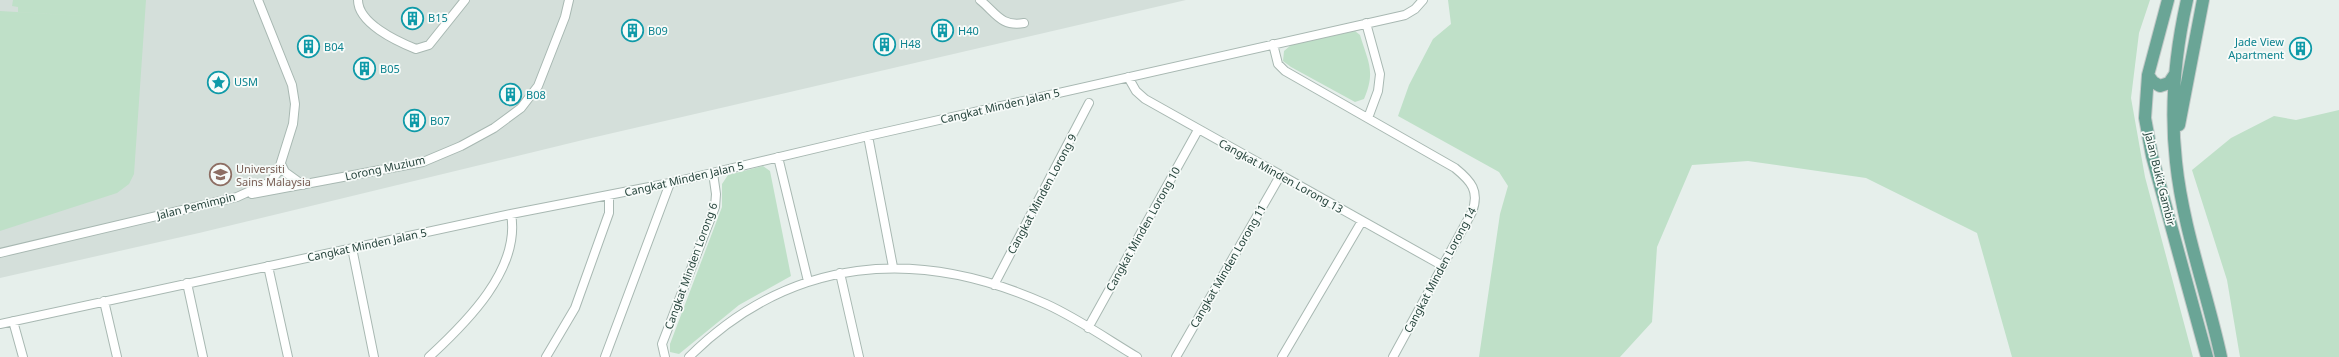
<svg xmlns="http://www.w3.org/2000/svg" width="2339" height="357" viewBox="0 0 2339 357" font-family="'Noto Sans',sans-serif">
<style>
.built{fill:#d4dfda}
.green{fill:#bfe0c8}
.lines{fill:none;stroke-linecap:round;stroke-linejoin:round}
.minor-casing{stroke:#a8b8b2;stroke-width:10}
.primary-casing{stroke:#c2cac8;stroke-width:14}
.minor{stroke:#fff;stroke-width:8}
.primary{stroke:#6aa596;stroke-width:12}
.labels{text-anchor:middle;stroke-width:3.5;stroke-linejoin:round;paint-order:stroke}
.culture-label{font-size:11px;fill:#0d838f;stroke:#f7fbf9;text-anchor:start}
.street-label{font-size:11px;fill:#24423a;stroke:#f7fbf9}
.education-label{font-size:11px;fill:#785e54;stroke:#f7fbf9;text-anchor:start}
</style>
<rect width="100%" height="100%" fill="#e6efeb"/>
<!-- built -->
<path class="built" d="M0 0H1186L587 139 199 233 0 278Z"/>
<!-- green -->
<path class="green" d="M13 0H146L134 174 129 184 117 193 0 231V11L116 18 18 12V7L12 6Z
M1448 0H2150L2139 33 2131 98 2145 177 2193 357H2012L1977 233 1866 178 1748 161 1692 165 1657 247 1652 322 1620 357H1479L1500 214 1508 186 1499 172 1398 116 1409 85 1433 39 1451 24Z
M1355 31 1360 35C1368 62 1376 71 1364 99L1355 102 1291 67 1283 61 1284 51 1291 45Z
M2339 110V357H2240L2227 280 2192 170 2231 138 2274 116 2296 120Z
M763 166 770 171 791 276 739 305 679 354 670 352V344L722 207V184L728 175Z"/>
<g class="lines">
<defs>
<path id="minor" d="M358 0C358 23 396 41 416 49L429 45 465 0
M980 0C996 13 1001 27 1024 23
M1366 23 1380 74 1378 91 1368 118
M1273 44 1278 64 1285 71 1455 168C1471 181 1480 191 1472 212L1393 357
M1128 77 1136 91 1145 99 1443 266
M868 136 893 267
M778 157 808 281
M281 164 285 172 303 185
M252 194 423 162 461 146 494 128 521 108 538 86 565 17 569 0
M352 248 374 357
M0 253 237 197 270 182 278 172 293 124 295 104 292 85 258 0
M268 266 288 357
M840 273 859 357
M187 283 203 357
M994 285 1089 103
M104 301 117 357
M13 321 23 357
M0 324 511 214 670 183 868 136 1405 15 1415 9 1423 0
M1088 328 1198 130
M429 357C466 323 521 269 511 214
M546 357 575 308 609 213V196
M605 357 670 183
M665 357 662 344 715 207 716 194 713 173
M689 357C791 256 917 246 1046 304 1077 318 1107 339 1137 357
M1176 357 1280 176
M1282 357 1362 221"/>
<path id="primary" d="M2168 0 2148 75 2145 118 2152 156 2207 357
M2187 0C2175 53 2170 109 2176 162 2183 229 2207 292 2221 357
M2148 75 2153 82 2160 86 2169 83 2175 74
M2179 125 2203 0"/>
</defs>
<!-- minor casing -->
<use href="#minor" class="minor-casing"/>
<!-- primary casing -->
<use href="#primary" class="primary-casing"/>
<!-- minor -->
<use href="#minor" class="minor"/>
<!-- primary -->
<use href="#primary" class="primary"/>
</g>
<!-- icons -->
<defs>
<symbol id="building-ring" viewBox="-11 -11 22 22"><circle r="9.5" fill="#f7fbf9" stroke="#0f9aa8" stroke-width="1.5"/><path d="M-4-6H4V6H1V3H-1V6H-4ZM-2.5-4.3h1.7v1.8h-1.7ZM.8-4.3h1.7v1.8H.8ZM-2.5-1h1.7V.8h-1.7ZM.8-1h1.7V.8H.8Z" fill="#0f9aa8"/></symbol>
<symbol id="sight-ring" viewBox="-11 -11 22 22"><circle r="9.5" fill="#f7fbf9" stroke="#0f9aa8" stroke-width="1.5"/><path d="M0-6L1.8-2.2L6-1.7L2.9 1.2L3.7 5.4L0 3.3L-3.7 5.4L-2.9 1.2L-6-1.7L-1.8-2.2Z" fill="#0f9aa8"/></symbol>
<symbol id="university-ring" viewBox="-11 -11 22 22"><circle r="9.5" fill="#f7fbf9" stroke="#8d6e63" stroke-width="1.5"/><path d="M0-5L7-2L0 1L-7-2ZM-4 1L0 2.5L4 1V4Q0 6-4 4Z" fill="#8d6e63"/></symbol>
</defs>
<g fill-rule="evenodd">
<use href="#building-ring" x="400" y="6" width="25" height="25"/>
<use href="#building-ring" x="620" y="18" width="25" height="25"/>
<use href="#building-ring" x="930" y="18" width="25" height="25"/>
<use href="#building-ring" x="872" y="32" width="25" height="25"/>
<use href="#building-ring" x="296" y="34" width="25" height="25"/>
<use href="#building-ring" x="2288" y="36" width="25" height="25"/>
<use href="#building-ring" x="352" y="56" width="25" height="25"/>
<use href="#sight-ring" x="206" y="70" width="25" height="25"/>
<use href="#building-ring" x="498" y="82" width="25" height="25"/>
<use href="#building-ring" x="402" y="108" width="25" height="25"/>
<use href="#university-ring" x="208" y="162" width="25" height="25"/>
</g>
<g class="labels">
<!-- culture labels -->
<g class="culture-label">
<text x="428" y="22">B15</text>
<text x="648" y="35">B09</text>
<text x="958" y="35">H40</text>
<text x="2284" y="46" text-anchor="end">Jade View<tspan x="2284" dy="13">Apartment</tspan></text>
<text x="900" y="48">H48</text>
<text x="324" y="51">B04</text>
<text x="380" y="73">B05</text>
<text x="234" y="86">USM</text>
<text x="526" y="99">B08</text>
<text x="430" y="125">B07</text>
</g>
<!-- street labels -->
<g class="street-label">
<text transform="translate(1000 106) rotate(-13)" y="4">Cangkat Minden Jalan 5</text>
<text transform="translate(385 168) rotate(-12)" y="4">Lorong Muzium</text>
<text transform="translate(1281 176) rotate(29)" y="4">Cangkat Minden Lorong 13</text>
<text transform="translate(684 179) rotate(-13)" y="4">Cangkat Minden Jalan 5</text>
<text transform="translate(2160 179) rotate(76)" y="4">Jalan Bukit Gambir</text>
<text transform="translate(1042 194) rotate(-62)" y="4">Cangkat Minden Lorong 9</text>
<text transform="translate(196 206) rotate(-14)" y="4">Jalan Pemimpin</text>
<text transform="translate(1143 229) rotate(-61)" y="4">Cangkat Minden Lorong 10</text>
<text transform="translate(367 245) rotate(-12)" y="4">Cangkat Minden Jalan 5</text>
<text transform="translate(691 266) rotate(-70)" y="4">Cangkat Minden Lorong 6</text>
<text transform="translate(1228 266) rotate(-60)" y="4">Cangkat Minden Lorong 11</text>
<text transform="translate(1440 270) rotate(-62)" y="4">Cangkat Minden Lorong 14</text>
</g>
<!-- education labels -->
<g class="education-label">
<text x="236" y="173">Universiti<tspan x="236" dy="13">Sains Malaysia</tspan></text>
</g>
</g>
</svg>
